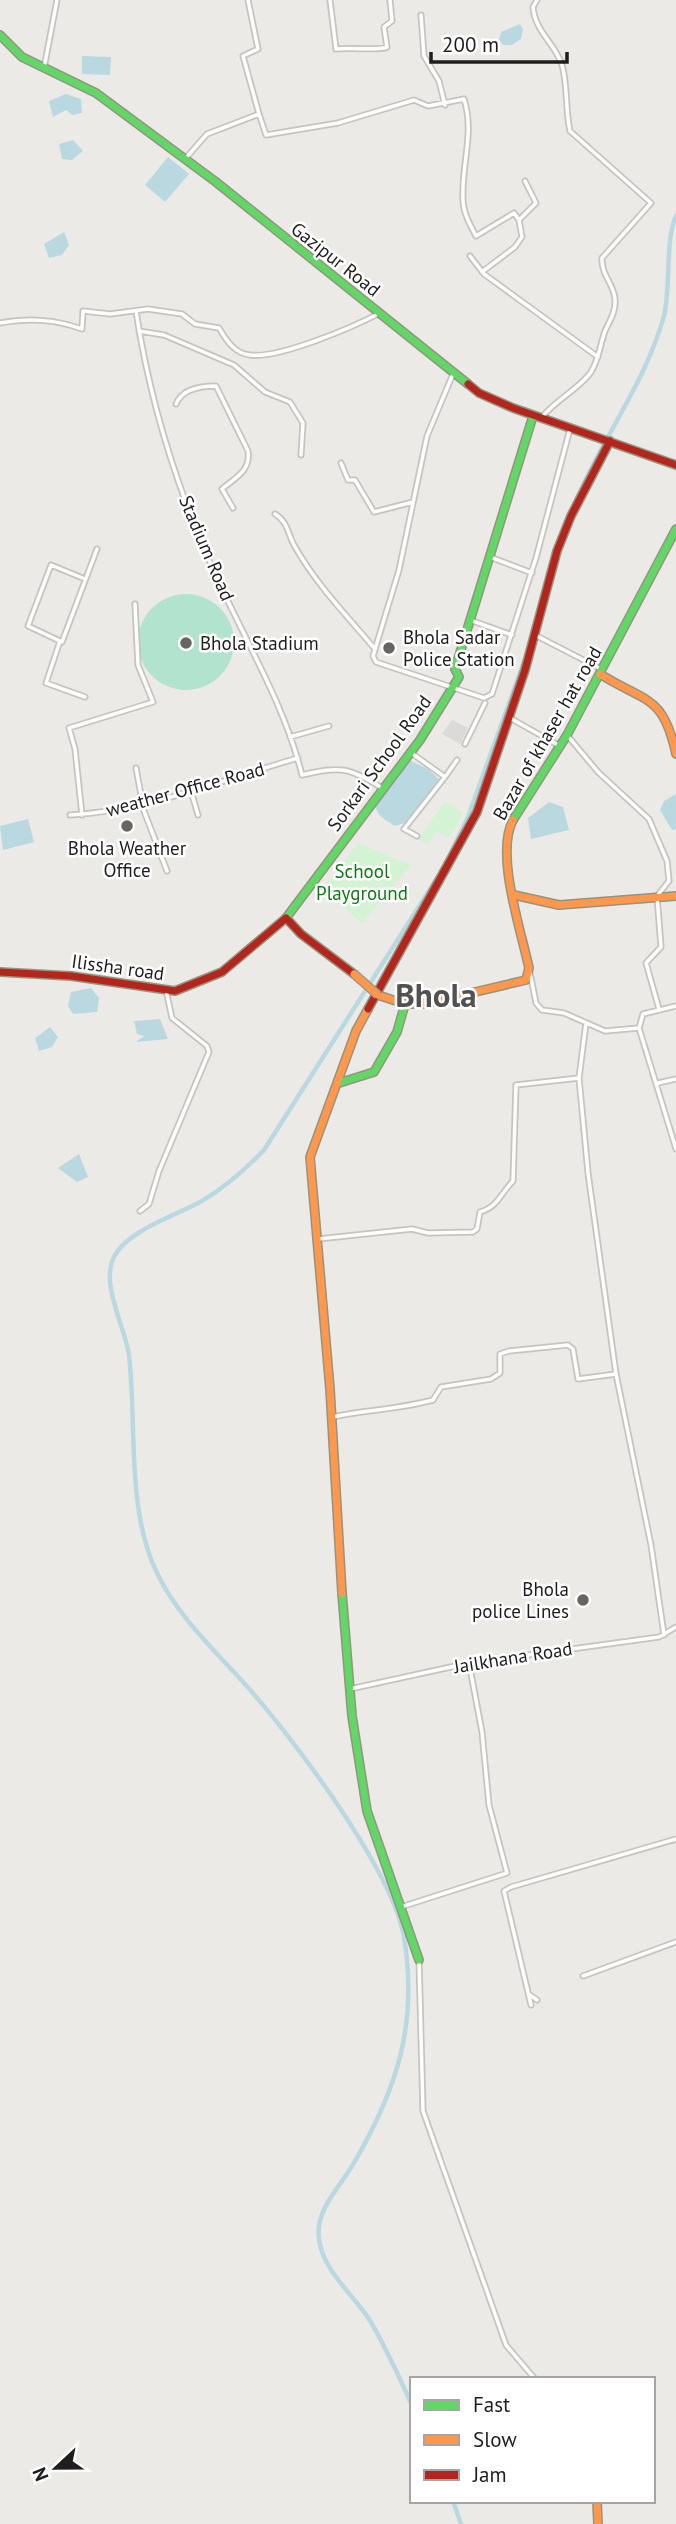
<svg xmlns="http://www.w3.org/2000/svg" width="676" height="2524" viewBox="0 0 676 2524" font-family="'PT Sans',sans-serif">
<style>
.residential{fill:#dbdad8}
.park{fill:#d4f2d4}
.pitch{fill:#b2e3ce}
.water{fill:#bad8df}
.lines{fill:none;stroke-linecap:round;stroke-linejoin:round}
.canal{stroke:#bad8df;stroke-width:4.5}
.street-casing{stroke:#c5c4c3;stroke-width:7}
.fast-casing{stroke:#94957f;stroke-width:10}
.slow-casing{stroke:#94957f;stroke-width:10}
.jam-casing{stroke:#94957f;stroke-width:10}
.street{stroke:#fcfcfb;stroke-width:3.5}
.fast{stroke:#63d668;stroke-width:7}
.slow{stroke:#ff974d;stroke-width:7}
.jam{stroke:#b3261e;stroke-width:7}
.slow-bridge-casing{stroke:#a29883;stroke-width:10;stroke-linecap:butt}
.slow-bridge{stroke:#ff974d;stroke-width:7}
.poi-dot{fill:#666564;stroke:#fff;stroke-width:2.5}
.labels{text-anchor:middle;stroke-width:5;stroke-linejoin:round;paint-order:stroke}
.street-label{font-size:19px;fill:#1e1e1e;stroke:#fff}
.poi-label{font-size:19px;fill:#1e1e1e;stroke:#fff;text-anchor:start}
.park-label{font-size:19px;fill:#0d7b14;stroke:#fff}
.town-label{font-size:33px;font-weight:bold;fill:#515151;stroke:#fff}
</style>
<rect width="100%" height="100%" fill="#eceae7"/>
<!-- residential -->
<path class="residential" d="M452 720 468 728 460 744 442 734Z"/>
<!-- park -->
<path class="park" d="M445 801 463 813 453 833 447 837 437 831 427 845 419 839Z
M358 843 411 865 362 923 322 890Z"/>
<!-- pitch -->
<path class="pitch" d="M138 642a48 48 0 1 1 96 0a48 48 0 1 1-96 0Z"/>
<!-- water -->
<path class="water" d="M520 24 523 29 521 39 512 45H503L499 39 501 32Z
M82 56 111 57 110 75 82 74Z
M66 94 81 99 82 113 72 115 66 110 53 117 49 101Z
M73 140 83 151 72 160 62 159 59 144Z
M168 157 189 174 165 202 145 185Z
M64 232 69 245 62 255 49 258 44 244Z
M407 759 428 769 440 780 407 822 395 826C384 819 375 815 375 801Z
M676 794V829L672 830 660 810 664 801Z
M549 802 563 807 569 830 531 839 528 818Z
M28 819 34 842 3 850 0 826Z
M91 988 99 998 97 1012 73 1014 68 1006 71 992Z
M160 1019 168 1039 136 1042 144 1036 137 1034 134 1021Z
M50 1027 58 1037 52 1047 39 1051 35 1038Z
M79 1154 88 1177 77 1182 58 1168Z"/>
<g class="lines">
<!-- canal -->
<path class="canal" d="M574 505C601 440 645 384 664 316 671 286 665 240 676 216
M412 2405C398 2375 386 2347 369 2319 352 2293 323 2271 319 2239 315 2208 341 2187 355 2161 398 2087 418 2022 404 1937 392 1869 291 1735 244 1683 213 1649 177 1615 157 1573 126 1509 137 1425 129 1355 125 1326 99 1283 115 1255 129 1230 177 1215 202 1201 225 1187 245 1170 264 1150L444 867 468 817 526 656
M453 2501 461 2524"/>
<defs>
<path id="street" d="M330 0 336 49C349 47 381 51 387 47L384 27 392 21 390 0
M537 0 533 7C535 32 555 43 562 65 568 86 565 109 570 131L651 203 602 258C601 275 614 284 615 299 616 312 610 320 605 331 600 345 599 359 591 372 581 387 556 400 542 417
M421 15 424 56 439 81 445 105
M44 68 57 0
M259 114 266 135 338 123 414 100 428 106 464 99C475 133 461 165 463 200 463 212 470 225 476 236L514 213 519 220
M185 159 207 134 259 114 243 56 258 49 248 0
M470 256 484 274 598 357
M482 272 515 247 522 237 519 220 536 203 525 181
M136 311C150 403 179 495 218 580 247 644 285 706 302 775 340 766 349 767 382 788
M0 323C29 318 54 319 82 329L83 311 110 314 148 309 182 314 195 324 219 328C226 340 235 354 250 355 279 359 353 327 380 313
M139 331 164 335 234 365 265 392 290 402 303 423 301 455
M453 374 427 436 399 570 373 656 376 662 484 698 492 694 536 558 570 429
M176 404C182 389 201 386 216 386L248 451C251 471 235 478 222 489L233 508
M341 463 348 480H355L374 512 413 502
M275 514C288 522 287 532 294 545 315 583 347 616 375 649
M490 557 532 573
M85 579 51 565 28 626 62 642 97 549
M470 620 512 635
M535 635 601 669
M60 641 46 683 85 697
M510 718 558 745
M567 735 598 772 649 819 667 861 669 881 657 896 661 947 646 963 659 1009
M290 737 329 726
M465 744 485 703
M410 752 445 777 404 829 417 836
M136 768 144 811 167 871
M445 777 457 760
M191 791 198 815
M70 815C148 811 224 779 298 758
M82 815 75 749 69 728 153 702 138 665 135 604
M530 973 536 1003 542 1010 564 1013 605 1031 639 1028 676 1149
M586 1023 579 1078 588 1173 616 1374 651 1545 664 1635
M639 1028 643 1014 676 1006
M658 1083 676 1079
M140 1211 149 1204 159 1171 209 1052 207 1046 172 1018 166 990
M318 1239 412 1229 428 1233 473 1232 477 1229 480 1212C498 1207 501 1193 513 1181L516 1085 579 1078
M332 1417C366 1410 400 1409 433 1400L441 1387 491 1379 500 1373V1354L509 1351 568 1345 573 1349 578 1379 616 1374
M350 1689 469 1663 659 1637 676 1627
M401 1907 507 1873 489 1805 482 1732 469 1663
M419 1960 423 2111 506 2345 535 2379
M583 1976 676 1942
M530 1995 537 2000
M531 2005 504 1891 511 1887 676 1839"/>
<path id="fast" d="M0 35 22 57 96 93 216 182 468 384
M513 820 567 735 676 529
M286 918 420 740 459 677 455 669 533 416
M339 1083 374 1072 397 1032 405 1004
M342 1593 352 1716 367 1811 419 1960"/>
<path id="slow" d="M600 674C646 703 663 694 676 754
M514 895 559 905 676 896
M378 995 405 1004H424L526 980 529 968C521 930 495 854 513 820
M342 1593 330 1389 310 1157 356 1031 368 1009
M597 2501 598 2524"/>
<path id="jam" d="M468 384 479 393 513 408 676 465
M0 972 71 976 175 991 222 972 286 918 301 934 354 974
M368 1009 477 812 525 670 557 551 571 516 610 441"/>
</defs>
<!-- street casing -->
<use href="#street" class="street-casing"/>
<!-- fast casing -->
<use href="#fast" class="fast-casing"/>
<!-- slow casing -->
<use href="#slow" class="slow-casing"/>
<!-- jam casing -->
<use href="#jam" class="jam-casing"/>
<!-- street -->
<use href="#street" class="street"/>
<!-- fast -->
<use href="#fast" class="fast"/>
<!-- slow -->
<use href="#slow" class="slow"/>
<!-- jam -->
<use href="#jam" class="jam"/>
<defs>
<path id="slow-bridge" d="M354 974 378 995"/>
</defs>
<!-- slow-bridge casing -->
<use href="#slow-bridge" class="slow-bridge-casing"/>
<!-- slow-bridge -->
<use href="#slow-bridge" class="slow-bridge"/>
</g>
<!-- markers -->
<g class="poi-dot">
<circle cx="186" cy="643" r="7"/>
<circle cx="389" cy="648" r="7"/>
<circle cx="127" cy="826" r="7"/>
<circle cx="583" cy="1600" r="7"/>
</g>
<g class="labels">
<!-- street labels -->
<g class="street-label">
<text transform="translate(336 259) rotate(38)" y="7">Gazipur Road</text>
<text transform="translate(207 548) rotate(67)" y="7">Stadium Road</text>
<text transform="translate(547 733) rotate(-60)" y="7">Bazar of khaser hat road</text>
<text transform="translate(379 763) rotate(-54)" y="7">Sorkari School Road</text>
<text transform="translate(185 789) rotate(-15)" y="7">weather Office Road</text>
<text transform="translate(118 967) rotate(8)" y="7">Ilissha road</text>
<text transform="translate(513 1657) rotate(-9)" y="7">Jailkhana Road</text>
</g>
<!-- poi labels -->
<g class="poi-label">
<text x="403" y="644">Bhola Sadar<tspan x="403" dy="22">Police Station</tspan></text>
<text x="200" y="650">Bhola Stadium</text>
<text x="127" y="855" text-anchor="middle">Bhola Weather<tspan x="127" dy="22">Office</tspan></text>
<text x="569" y="1596" text-anchor="end">Bhola<tspan x="569" dy="22">police Lines</tspan></text>
</g>
<!-- park labels -->
<g class="park-label">
<text x="362" y="878">School<tspan x="362" dy="22">Playground</tspan></text>
</g>
<!-- town labels -->
<g class="town-label">
<text x="436" y="1007">Bhola</text>
</g>
</g>
<!-- legend -->
<rect x="410" y="2377" width="245" height="126" fill="#ffffff" stroke="#a5a5a5" stroke-width="2"/>
<rect x="424" y="2400" width="35" height="10" fill="#63d668" stroke="#a5a5a5" stroke-width="2"/>
<text x="473" y="2412" font-size="21" fill="#1e1e1e">Fast</text>
<rect x="424" y="2435" width="35" height="10" fill="#ff974d" stroke="#a5a5a5" stroke-width="2"/>
<text x="473" y="2447" font-size="21" fill="#1e1e1e">Slow</text>
<rect x="424" y="2470" width="35" height="10" fill="#b3261e" stroke="#a5a5a5" stroke-width="2"/>
<text x="473" y="2482" font-size="21" fill="#1e1e1e">Jam</text>
<!-- north arrow -->
<g transform="translate(56 2468) rotate(248)" stroke="#ffffff" stroke-width="5" paint-order="stroke">
<path d="M0-5L12 26L0 18L-12 26Z" fill="#1e1e1e"/>
<text y="-10" font-size="19" font-weight="bold" text-anchor="middle" fill="#1e1e1e">N</text>
</g>
<!-- scale -->
<path d="M431 52v10h136v-10" fill="none" stroke="#1e1e1e" stroke-width="3.5"/>
<text x="442" y="52" font-size="21" fill="#1e1e1e" stroke="#ffffff" stroke-width="5" paint-order="stroke">200 m</text>
</svg>
